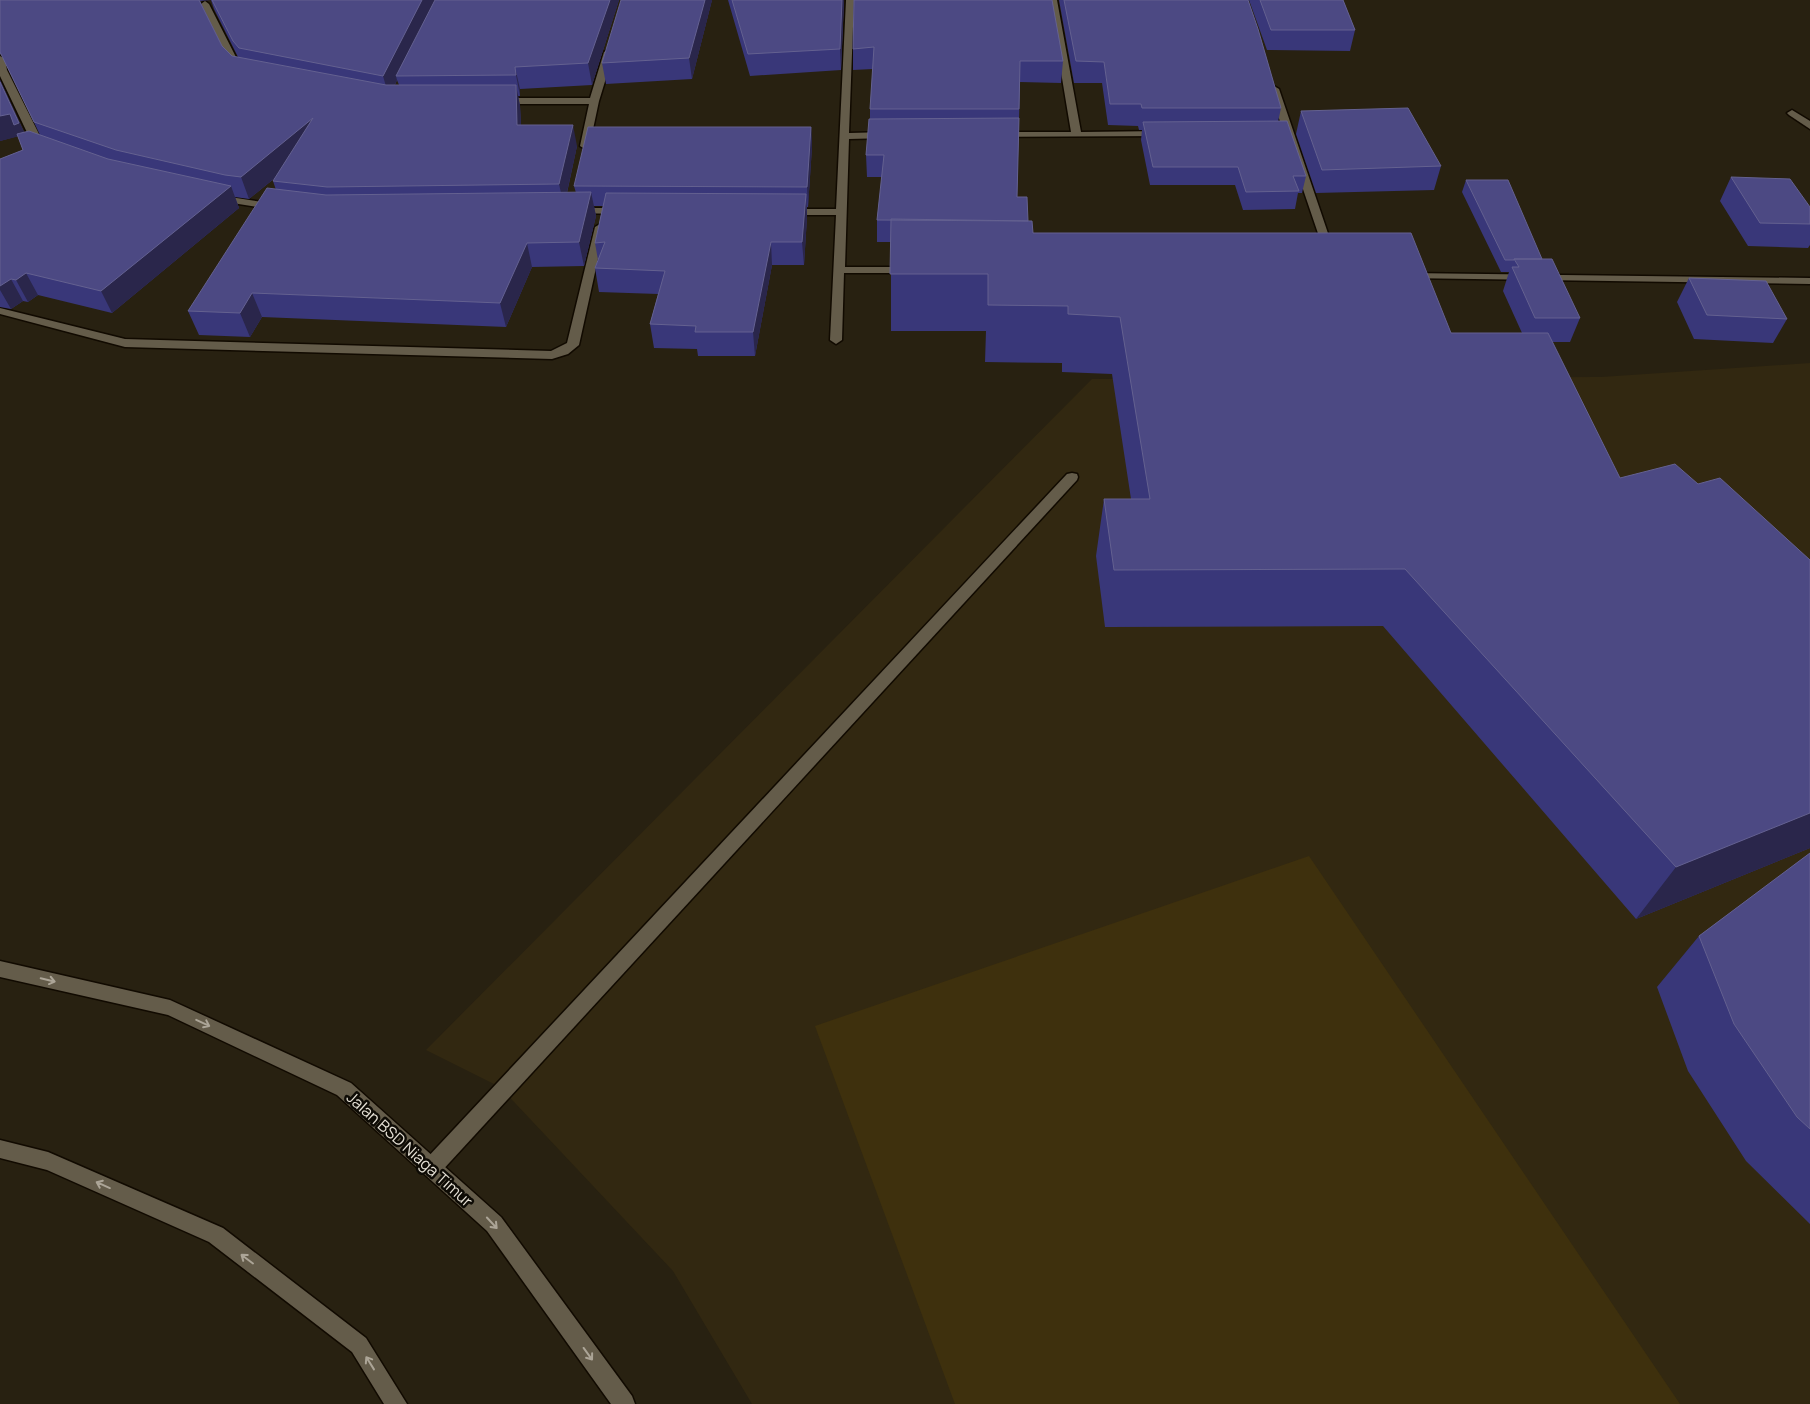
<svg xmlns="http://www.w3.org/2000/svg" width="1810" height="1404" viewBox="0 0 1810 1404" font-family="Manrope,sans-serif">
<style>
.built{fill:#322811}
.green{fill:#3e300d}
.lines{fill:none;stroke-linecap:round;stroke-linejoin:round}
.lane-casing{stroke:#110a00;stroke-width:3}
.street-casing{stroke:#110a00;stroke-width:3}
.lane{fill:#645c4a;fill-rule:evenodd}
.street{fill:#645c4a;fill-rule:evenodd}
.wall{fill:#393779;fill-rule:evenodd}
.shaded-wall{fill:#2a264b}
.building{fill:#4c4983;stroke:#646190}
.oneway{stroke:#aca597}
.labels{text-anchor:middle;stroke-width:5;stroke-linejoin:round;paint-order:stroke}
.near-street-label{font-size:16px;fill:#e6e1d6;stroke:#0e0b05}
</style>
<rect width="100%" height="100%" fill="#282111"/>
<!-- built -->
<path class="built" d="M1810 363V1404H752L673 1271 500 1087 426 1050 1092 379 1601 377Z"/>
<!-- green -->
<path class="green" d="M1309 856 1680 1404H955L815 1026Z"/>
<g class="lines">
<defs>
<path id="lane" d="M1072 473 1077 474 1078 477 1077 480 439 1174 432 1176 425 1174 422 1167 425 1160 1067 474Z"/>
<path id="street" d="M846 0H854L849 133 888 132 893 135 888 138 849 139 845 267H910L916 270 910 273H844L842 340 836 344 830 340 836 215H788L783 212 788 209H836Z
M1049 0H1057L1081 132 1163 131 1168 134 1167 136 994 137V133L998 132H1071Z
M205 1 209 4 239 63 246 71 244 73H238L230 64 201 4Z
M609 49 614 52 599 101 589 148 585 149 580 146 589 104H498L493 101 498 98H590L604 52Z
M0 56 5 59 7 70 46 148 45 150H37L34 147 0 76Z
M1274 86 1279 89 1334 251 1333 253 1329 254 1324 251 1269 89Z
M1792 110 1810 121V129L1789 115 1787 113Z
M217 195 276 204 281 207 276 210 213 200 212 198 213 196Z
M576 208H623L628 211 623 214 572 213 571 211 572 209Z
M600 224 605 227 579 345 568 354 552 359 125 347 0 314V308L125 339 551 351 567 343 595 227Z
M1408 273 1810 278V284L1404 278 1402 276Z
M0 961 170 1000 351 1083 501 1217 632 1396 635 1404H611L487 1231 337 1095 168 1015 0 977Z
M0 1140 48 1152 223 1228 366 1338 407 1404H384L352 1352 209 1242 47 1170 0 1158Z"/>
</defs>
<!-- lane casing -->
<use href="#lane" class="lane-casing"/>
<!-- street casing -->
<use href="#street" class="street-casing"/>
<!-- lane -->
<use href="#lane" class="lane"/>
<!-- street -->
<use href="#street" class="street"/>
</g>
<!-- wall -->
<path class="wall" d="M0 0H619L592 85 520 89V96H518L520 106 521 125 577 146 567 193H576L574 186 811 127 812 147 808 207H807V217L804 265H772L755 356H698L697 349 654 348 650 324 658 294 599 292 595 268 598 260 595 243 603 206H594L596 216 584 266 532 267 506 327 262 317 250 337 199 335 188 311 276 190 273 181 275 178 249 199 235 197 239 208 112 313 38 295 28 302 23 301 11 309 0 307V159L23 150 18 136 0 141V80L24 132 40 135 2 55 0 54ZM211 0 214 9 238 57 232 56 222 46 200 1ZM397 80 399 85H395Z
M712 0 692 79 606 84 602 63Z
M728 0H844L841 70 750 76Z
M854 0 1063 61 1061 83 1020 82 1017 197 1033 233 1451 333H1522L1503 291 1509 272H1501L1462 192 1466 180 1542 259 1580 318 1570 342H1552L1620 478 1810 848 1636 919 1383 626 1105 627 1096 556 1104 499H1131L1112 374 1062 372V363L985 362 986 331H891V242H877V220L882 177H867L866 155 870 119V109L873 69 853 70V49Z
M1059 0H1248L1281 108 1278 122 1306 176 1302 193H1298L1295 209 1243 210 1235 185H1150L1141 140 1142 130H1139L1138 126 1108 125 1102 83H1074Z
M1249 0H1343L1355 30 1350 51 1267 50Z
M1301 111 1441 166 1434 190 1316 193 1296 134Z
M1731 177 1810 207V245L1808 248 1748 246 1720 201Z
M1689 278 1787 319 1773 343 1694 339 1677 302Z
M1810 853V1224L1746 1161 1688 1071 1657 987 1699 936Z"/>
<!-- shaded-wall -->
<path class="shaded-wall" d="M422 0H438L396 76 397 80 389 97 383 76Z
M610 0H619L592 85 588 63Z
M705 0H712L692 79 689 58Z
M842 0H844L841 70 840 49Z
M515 67 520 89V96L516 75Z
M0 80 30 145 20 136 0 141V116L10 114Z
M516 85 520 106 522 146 517 125Z
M313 118 321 140 249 199 241 177Z
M573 125 577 146 564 206 559 184Z
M811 127 812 147 808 207 807 187Z
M231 186 239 208 112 313 101 291Z
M591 192 596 216 584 266 579 242Z
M806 194 807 217 804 265 802 242Z
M771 242 772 265 755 356 753 332Z
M527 243 532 267 506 327 500 303Z
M26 273 38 295 28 302 16 280Z
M11 279 23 301 11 309 0 290V286Z
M252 293 262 317 250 337 240 313Z
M1810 813V848L1636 919 1676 867Z"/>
<!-- building -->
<path class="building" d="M0 0H199L222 46 232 56 386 85H516L517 125H573L559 184 327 187 273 181 313 118 241 177 225 175 116 150 34 122 0 52Z
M212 0H422L383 76 239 48 233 41Z
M435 0H610L588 63 515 67 516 75 396 76Z
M621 0H705L689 58 602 63Z
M732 0H842L840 49 748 54Z
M854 0H1052L1063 61H1020L1019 109H870L874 47 853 49Z
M1064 0H1248L1258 29 1281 108H1142L1141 104H1110L1104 62 1076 61Z
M1260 0H1343L1355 30H1271Z
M0 82 19 123 14 125 10 114 0 116Z
M1408 108 1441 166 1322 170 1301 111Z
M1019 118 1017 197H1027L1028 221 877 220 884 155H866L869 119Z
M1287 121 1306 176H1293L1299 191 1246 192 1238 167H1153L1143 122Z
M588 127H811L807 187 574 186Z
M29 131 108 159 231 186 101 291 26 273 16 280 11 279 0 286V159L23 150 17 134Z
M1731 177 1790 179 1810 207V224L1760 223Z
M1466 180H1508L1542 259H1514V260H1505Z
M267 188 326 195 591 192 579 242 527 243 500 303 252 293 240 313 188 311Z
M606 193 806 194 802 242H771L753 332H695L696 326 650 324 665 271 595 268 605 242 595 243Z
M891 219 1032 221 1033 233H1411L1451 333H1548L1620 478 1675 464 1698 484 1720 478 1810 560V813L1676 867 1405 569 1114 570 1104 499H1150L1120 317 1068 314V306L988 305V274H890Z
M1514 259H1552L1580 318H1535L1512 267H1519Z
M1689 278 1766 281 1787 319 1707 315Z
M1810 853V1129L1797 1117 1734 1024 1699 936Z"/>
<!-- one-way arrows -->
<defs><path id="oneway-shaft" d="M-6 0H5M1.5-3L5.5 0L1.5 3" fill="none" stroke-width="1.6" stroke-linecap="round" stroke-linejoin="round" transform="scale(1.25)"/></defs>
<g class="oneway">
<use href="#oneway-shaft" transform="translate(48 980) rotate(13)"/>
<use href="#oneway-shaft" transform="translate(203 1023) rotate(25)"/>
<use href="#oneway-shaft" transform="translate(103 1185) rotate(-156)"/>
<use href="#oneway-shaft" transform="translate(492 1223) rotate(47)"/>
<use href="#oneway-shaft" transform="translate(247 1259) rotate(-143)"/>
<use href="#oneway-shaft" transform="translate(588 1354) rotate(54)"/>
<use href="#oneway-shaft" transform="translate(370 1363) rotate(-122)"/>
</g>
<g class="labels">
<!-- near-street labels -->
<g class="near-street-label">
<text transform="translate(410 1149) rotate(42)" y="6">Jalan BSD Niaga Timur</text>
</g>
</g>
</svg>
